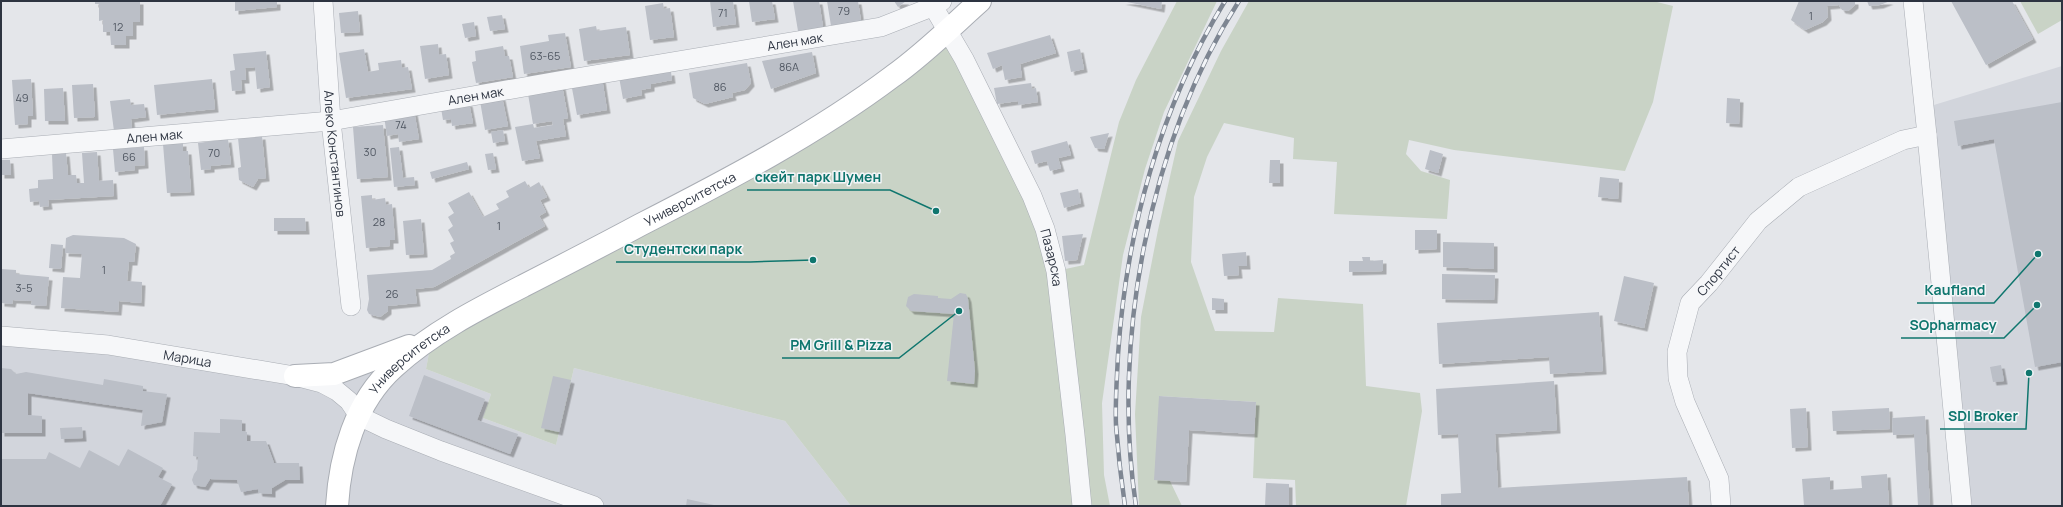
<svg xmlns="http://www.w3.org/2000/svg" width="2063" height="507" viewBox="0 0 2063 507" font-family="Manrope,sans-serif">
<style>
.built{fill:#d2d5dc}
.green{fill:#c9d3c6}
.building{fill:#bbbfc7;filter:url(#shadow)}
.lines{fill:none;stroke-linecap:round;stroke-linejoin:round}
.street-casing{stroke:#a9adb4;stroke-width:20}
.secondary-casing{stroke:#a9adb4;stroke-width:24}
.street{stroke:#f6f7f9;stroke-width:19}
.secondary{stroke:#fff;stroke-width:22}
.rail-casing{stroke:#7e8692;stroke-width:4.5}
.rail{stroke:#f3f5f8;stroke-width:3;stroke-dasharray:9;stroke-linecap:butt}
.labels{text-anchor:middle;stroke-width:3;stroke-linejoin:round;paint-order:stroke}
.number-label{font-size:11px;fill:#505762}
.street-label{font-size:13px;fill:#2d3441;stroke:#f3f5f8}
.leader{fill:none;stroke:#0f766e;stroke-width:1.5}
.callout-dot{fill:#0f766e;stroke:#f3f5f8;stroke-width:1.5}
.callout-label{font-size:14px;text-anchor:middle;font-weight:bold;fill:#0f766e;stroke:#f3f5f8;stroke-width:3;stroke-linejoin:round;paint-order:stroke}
</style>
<defs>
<filter id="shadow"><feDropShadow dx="3.5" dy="3.5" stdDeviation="0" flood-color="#0004"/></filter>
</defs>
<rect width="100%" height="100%" fill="#e4e6ea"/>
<!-- built -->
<path class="built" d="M2062 66V506H1962L1924 108Z
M1 336 295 376 432 337 426 369 491 394 483 418 556 445 574 368 785 421 851 506H1Z"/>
<!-- green -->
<path class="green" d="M1177 1H1217L1164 112 1145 169 1123 255 1102 403 1104 475 1110 506H851L785 421 574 368 556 445 483 418 491 394 426 369 432 337 758 161 947 30 1056 271 1084 265 1119 122 1136 80Z
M1249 1H1653L1673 6 1653 102 1625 171 1454 150 1409 140 1406 154 1421 171 1450 180 1447 219 1334 214 1337 162 1293 159 1294 138 1224 123 1207 157 1194 197 1191 262 1215 331 1274 332 1278 298 1363 304 1366 386 1420 393 1422 411 1406 506H1296L1295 480 1253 478 1256 402 1159 396 1170 481 1182 506H1139L1135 414 1141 317 1158 230 1178 141 1221 51Z
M2020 1H2062V20L2038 34Z"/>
<!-- building -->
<path class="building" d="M95 1H140V22H133V36H126V45H111L110 32H103V20L99 21V4H95Z
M235 1H277V7L235 11Z
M710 1H733L736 24 713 27Z
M749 1H772L775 19 752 22Z
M793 1H819L823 27 798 31Z
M827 1H858L861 21 831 26Z
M894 1H906L898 7Z
M1122 1H1162L1161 9Z
M1799 1H1855V5L1848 11 1842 10 1839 5 1827 6 1828 17 1823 22 1805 30 1791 20Z
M1867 1H1890L1880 5 1869 6Z
M1951 1H2012L2033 39 1986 65Z
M663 3 664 9 670 8 674 37 650 40 645 6Z
M358 11 360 32 341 33 339 13Z
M502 15 505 29 490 31 487 17Z
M474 22 476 36 465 38 462 24Z
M596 26 597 31 626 27 630 55 584 61 579 29Z
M565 33 571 67 524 74 520 46 549 41 548 35Z
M1050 35 1056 53 1020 64 1022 77 1005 80 1002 65 993 69 987 53Z
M438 44 439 55 446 54 449 75 425 79 420 46Z
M503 46 505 56H509L513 77 476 83 472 62 476 61 475 51Z
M364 49 368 72 379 70 378 63 401 60 402 68 408 67 412 89 346 98 339 53Z
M1080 49 1084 69 1071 72 1067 52Z
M266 51 270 87 257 89 255 67 245 68 246 80H241L242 90 232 91 230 71 235 70 233 54Z
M812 52 816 73 771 89 762 61Z
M747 63 751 83 745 90 732 93 733 97 705 104 693 98 689 73Z
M671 72 672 80 651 84V88L641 90 642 95 623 99 619 77Z
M602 78 607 110 577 115 571 83Z
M31 79 33 116H28V124L15 125 12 80Z
M212 79 215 109 157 115 154 85Z
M1031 83 1032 89 1036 88 1038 102 1018 105V101L997 104 994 88Z
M93 84 95 117 74 118 72 85Z
M562 85 568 118 563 119 566 136 536 141 540 158 522 161 515 127 533 124 534 128 553 125 552 121 533 124 528 94Z
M63 88 65 121H45L44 89Z
M502 97 508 126 485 130 480 101Z
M1727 98 1740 99 1739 124 1726 123Z
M130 99 131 105 144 104 146 117 131 119 132 129 114 131 110 101Z
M2062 102V362L2035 367 1994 139 1958 146 1954 121Z
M469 103 473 123 452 126 451 119 443 120 441 108Z
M414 111 419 139 399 142 398 134 387 136 384 116Z
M383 125 388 177 357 179 353 127Z
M503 130 505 141 493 143 491 132Z
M1109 133 1104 149 1095 148 1090 137Z
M262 136 266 178 258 179 253 187 239 180 238 168 241 167 238 138Z
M228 139 231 164 211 166V169L201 170 198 143Z
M1067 141 1071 155 1058 158 1061 168 1050 171 1047 161 1035 164 1031 151Z
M183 143V151H188L191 192 167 193 163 144Z
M144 147 145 165 135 166V170L115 172 113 149Z
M399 147 403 178 414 177 415 185 394 187 390 148Z
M1430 150 1443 154 1438 173 1425 169Z
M97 152 99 181 113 180 114 196 48 200 49 206 40 207 39 201 30 202 29 189 38 188V180L53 179 52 154 66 153 68 175H76L77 183H84L82 153Z
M493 153 496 169 488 170 485 154Z
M1 160H10L11 175H1Z
M1270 160H1280V183H1269Z
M467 162 469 169 432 179 430 172Z
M1600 177 1619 179 1618 199 1598 197Z
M525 181 529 188 539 182 547 197 540 200 546 212 539 216 545 226 434 287 415 289 417 303 388 306V311L380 317 369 314 367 310 369 299 367 275 432 270 451 259 450 256 455 253 450 243 454 241 448 230 453 226 448 217 454 213 448 203 469 192 483 217 499 209 496 204 509 197 506 191Z
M1078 189 1081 203 1064 208 1060 193Z
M372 195V200L385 198 386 205 392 204 395 240H390V246L366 248 361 196Z
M274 218H305L306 231H274Z
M421 219 424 254 406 255 403 221Z
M1415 230H1437V249L1415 250Z
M1083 234 1077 260 1065 261 1062 236Z
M73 235 124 238 136 244 134 262H129L127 281 142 282 141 303 119 301 118 312 61 308 63 277 80 278 82 254 65 253 66 238Z
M1443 242 1494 243V269L1443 267Z
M51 244 63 245 61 269 49 268Z
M1246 252 1247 266H1238L1239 275 1224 276 1222 254Z
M1362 257H1370V261L1383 260V271L1349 272V261H1363Z
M1 269 16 270V274L49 277 46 306 31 305 32 301 13 300 12 304 1 303Z
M1442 274 1495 275 1494 300 1442 299Z
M1624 276 1654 283 1644 328 1614 321Z
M960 293 966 294 968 299 975 371 974 384 947 381 954 314 911 311 906 306 908 297 914 294 938 296V298L951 299Z
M1212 298 1224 299V310H1212Z
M1599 312 1603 371 1550 374 1549 357 1439 364 1437 323Z
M2001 365 2004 381 1993 382 1990 367Z
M1 368 11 369 16 374 26 372 103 385 104 379 143 386V391L167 394 162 422 141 426 143 410 28 393V415L42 416V433H1Z
M424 375 485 399 477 420 518 434 510 454 409 416Z
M553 376 571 380 559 432 541 428Z
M1554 381 1557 430 1495 434 1498 488 1687 477 1689 506H1441V494L1461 493 1458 434 1438 435 1436 389Z
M1159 396 1256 402 1254 434 1189 430 1186 482 1154 480Z
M1806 408 1808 447 1792 448 1790 409Z
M1889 408 1890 429 1833 431 1832 411Z
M1925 416 1930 506H1918L1914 434 1893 435 1892 418Z
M220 419 242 420V431L247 432V441H266L274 463H299L300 480H285L272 488V494L259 493 258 489 241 492 237 480 210 479 205 487 194 485 192 480 194 474 197 470 198 457 193 456 194 432 220 433Z
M82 427 83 438 61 439 60 428Z
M128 449 163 468 158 477 172 484 160 506H1L2 459H46L49 452 80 468 89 450 119 466Z
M1887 474 1889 506H1804L1802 479 1830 477V490L1862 488 1861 476Z
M1266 483 1289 484V506H1265Z
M687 499 714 505V506H686Z"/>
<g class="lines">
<defs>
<g id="street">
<path id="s1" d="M323 1 331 121 351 306"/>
<path id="s2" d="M930 1 964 59 1032 196 1045 229 1056 271 1075 435 1082 506"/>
<path d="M1913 1 1927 135 1962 506"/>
<path id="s3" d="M1 149 331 121 558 81 881 27 932 7 942 1"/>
<path id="s4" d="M1 336 108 345 295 376 322 383 337 391 349 401 359 416 386 429 441 451 594 506"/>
<path id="s5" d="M1721 506 1719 479 1685 402 1678 378 1677 352 1690 303 1709 283 1758 221 1799 187 1903 140 1927 135"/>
</g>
<g id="secondary">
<path d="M295 376 334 374 409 346"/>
<path id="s6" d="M337 506C340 456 355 402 394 367 431 333 478 309 523 286 562 266 601 246 640 225 726 181 816 134 893 76 924 54 952 26 980 1"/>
</g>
</defs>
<!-- street casing -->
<use href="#street" class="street-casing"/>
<!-- secondary casing -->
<use href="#secondary" class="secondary-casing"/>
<!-- street -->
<use href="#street" class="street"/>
<!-- secondary -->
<use href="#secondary" class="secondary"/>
<defs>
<path id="rail" d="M1125 506C1121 479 1118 452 1116 425 1115 402 1117 378 1118 355 1126 232 1160 107 1225 1
M1136 506C1111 342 1149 142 1239 1"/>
</defs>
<!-- rail casing -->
<use href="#rail" class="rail-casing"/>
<!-- rail -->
<use href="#rail" class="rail"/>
</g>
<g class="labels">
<!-- number labels -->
<g class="number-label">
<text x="844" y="15">79</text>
<text x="723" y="17">71</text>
<text x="1811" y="20">1</text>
<text x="118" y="31">12</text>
<text x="545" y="60">63-65</text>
<text x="789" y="71">86A</text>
<text x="720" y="91">86</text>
<text x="22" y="102">49</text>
<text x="401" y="129">74</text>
<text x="370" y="156">30</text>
<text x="214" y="157">70</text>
<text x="129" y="161">66</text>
<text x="379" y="226">28</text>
<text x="499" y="230">1</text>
<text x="104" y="274">1</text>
<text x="24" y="292">3-5</text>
<text x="392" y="298">26</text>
</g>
<!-- street labels -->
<g class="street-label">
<text dy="5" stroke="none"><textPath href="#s3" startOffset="802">Ален мак</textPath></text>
<text dy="5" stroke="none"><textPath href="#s3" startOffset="478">Ален мак</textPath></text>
<text dy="5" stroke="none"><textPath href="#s3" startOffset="154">Ален мак</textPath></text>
<text dy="5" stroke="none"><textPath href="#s1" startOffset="153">Алеко Константинов</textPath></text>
<text dy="5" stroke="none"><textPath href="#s6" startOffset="495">Университетска</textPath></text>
<text dy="5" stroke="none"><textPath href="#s2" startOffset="285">Пазарска</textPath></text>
<text dy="5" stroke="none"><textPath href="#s5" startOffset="256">Спортист</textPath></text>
<text dy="5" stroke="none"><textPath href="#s4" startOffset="188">Марица</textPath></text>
<text dy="5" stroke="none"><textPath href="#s6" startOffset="171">Университетска</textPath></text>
</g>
</g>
<!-- callouts -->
<path class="leader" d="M936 211L890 190H747M813 260L750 262H616M2038 254L1994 303H1917M2037 305L2004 338H1901M959 311L899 358H782M2029 373L2026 429H1940"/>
<g class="callout-dot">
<circle cx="936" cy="211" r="4"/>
<circle cx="813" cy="260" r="4"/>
<circle cx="2038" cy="254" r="4"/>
<circle cx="2037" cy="305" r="4"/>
<circle cx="959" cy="311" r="4"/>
<circle cx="2029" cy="373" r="4"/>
</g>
<g class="callout-label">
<text x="818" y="182">скейт парк Шумен</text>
<text x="683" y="254">Студентски парк</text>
<text x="1955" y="295">Kaufland</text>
<text x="1953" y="330">SOpharmacy</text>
<text x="841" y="350">PM Grill &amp; Pizza</text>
<text x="1983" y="421">SDI Broker</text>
</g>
<!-- border -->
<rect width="2063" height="507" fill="none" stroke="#2d3441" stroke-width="4"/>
</svg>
